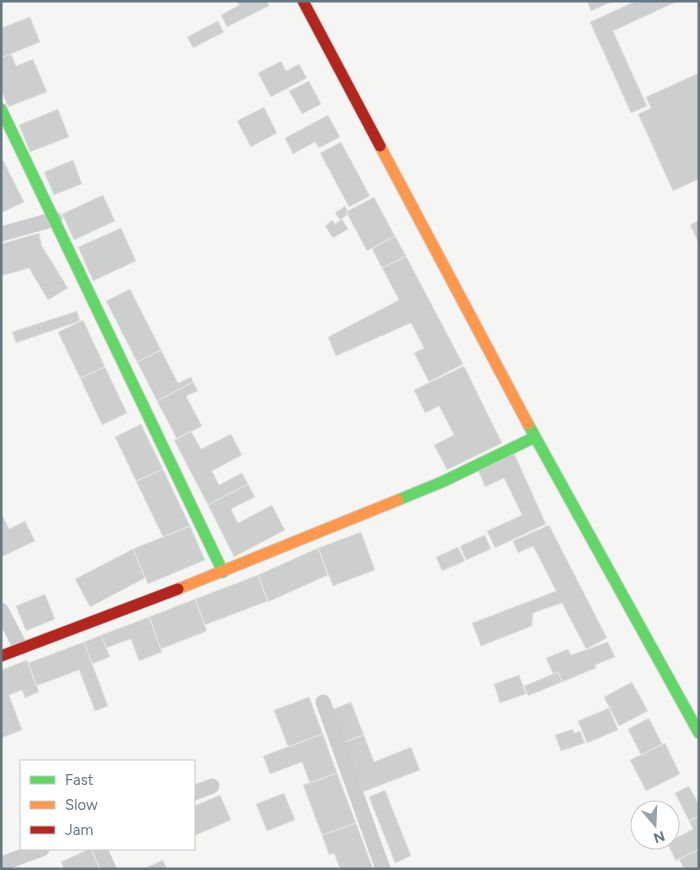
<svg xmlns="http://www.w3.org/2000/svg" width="700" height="870" viewBox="0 0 700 870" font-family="Figtree,sans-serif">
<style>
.building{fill:#cdcece;stroke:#e4e4e3}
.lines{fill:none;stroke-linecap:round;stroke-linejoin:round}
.fast-casing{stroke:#d2d3d4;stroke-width:13}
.slow-casing{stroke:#d2d3d4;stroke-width:13}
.jam-casing{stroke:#d2d3d4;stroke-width:13}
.street{stroke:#cacccd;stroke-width:15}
.fast{stroke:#63d668;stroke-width:11}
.slow{stroke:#ff974d;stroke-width:11}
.jam{stroke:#b3261e;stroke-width:11}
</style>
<rect width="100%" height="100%" fill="#f5f5f3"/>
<!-- building -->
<path class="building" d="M237 1H267L269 6 227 27 221 15 239 5Z
M587 1H614L591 11Z
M636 1H678L613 31 647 106 631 113 590 22Z
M30 17 40 42 1 58V28Z
M218 21 224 32 193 48 187 37Z
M11 54 16 66 33 59 47 92 8 107 1 90V58Z
M281 61 286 71 299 64 307 78 271 97 258 73Z
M699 73V179L673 191 638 114 651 108 646 97Z
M309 81 321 104 302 114 289 91Z
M264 107 277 133 251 147 237 121Z
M58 109 69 137 30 152 19 125Z
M328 115 340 137 319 148 315 142 293 154 285 138Z
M341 142 370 196 349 207 320 153Z
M1 156 24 202 1 213Z
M73 160 82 184 54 195 44 172Z
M103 195 115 221 74 240 62 214Z
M374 197 395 236 367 251 346 212Z
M345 206 348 211 346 212 348 214 340 220 335 213Z
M342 219 348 229 333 238 325 226 332 220 335 224Z
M699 220V244L690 225Z
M121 228 136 261 93 281 78 247Z
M39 233 42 246 68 288 48 300 29 268 1 276V244Z
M395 236 406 256 382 268 372 249Z
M406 256 463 364 429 382 414 353 424 348 411 323 336 356 328 337 399 300 382 268Z
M130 289 161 350 137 362 106 301Z
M77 311 80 321 16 343 12 332Z
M83 320 105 367 80 378 58 332Z
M161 350 178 383 191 377 193 382 157 401 137 362Z
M464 366 502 443 447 470 434 445 454 435 439 406 425 413 414 390Z
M105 367 127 413 102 425 80 378Z
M193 382 198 391 186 396 202 426 177 439 157 401Z
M141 424 163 469 136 481 115 437Z
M191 431 201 449 231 434 242 455 212 471 219 485 242 473 248 484 208 505 174 440Z
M514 453 546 524 495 548 487 531 522 515 504 478 485 487 478 470Z
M163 469 190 526 163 537 136 481Z
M248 484 255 497 231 509 238 523 272 505 285 530 234 557 208 505Z
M1 513 9 529 25 521 35 541 1 557Z
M549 525 607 638 586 649 562 603 533 613 532 626 481 646 472 623 556 591 533 546 518 553 513 541Z
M190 526 205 560 148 584 133 549Z
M361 532 375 570 333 586 318 548Z
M485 535 491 549 466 560 460 546Z
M458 547 465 561 442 571 436 557Z
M318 548 328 575 268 602 258 575Z
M133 549 145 578 90 607 75 579Z
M258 575 268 601 205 625 195 599Z
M45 594 55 619 26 631 16 606Z
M195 599 207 631 161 649 149 617Z
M149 617 162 652 139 661 131 639 106 648 101 635Z
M101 635 110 657 92 664 84 642Z
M84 642 108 706 95 711 79 670 36 686 28 663Z
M608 642 615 657 595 665 596 668 562 682 558 672 553 674 546 658 568 649 571 655Z
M27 660 39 692 25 698 22 690 9 695 22 730 1 738V670Z
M558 672 562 682 528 696 524 686Z
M519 675 526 694 500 703 494 684Z
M632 682 648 711 619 726 604 697Z
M309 697 323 734 288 747 274 710Z
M351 702 364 735 344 742 331 710Z
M609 708 618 730 587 743 578 721Z
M649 718 662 744 641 755 628 729Z
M573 729 574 733 580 731 585 743 561 751 555 735Z
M323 734 337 773 310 783 302 762 270 774 263 756Z
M364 735 374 762 411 747 420 770 363 792 344 742Z
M665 743 680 774 646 791 630 760Z
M337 773 356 823 322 835 303 785Z
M689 786 699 805V816L689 821 675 793Z
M385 790 411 856 395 863 369 797Z
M284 793 295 820 267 831 256 804Z
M220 795 231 820 194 836V806Z
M699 816V849L676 861 667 843 693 829 689 821Z
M356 823 373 869H340L334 853 329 855 322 835Z
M89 849H91L100 869H64L61 862Z
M699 849V869H684L679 859Z
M163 860 167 869H143Z"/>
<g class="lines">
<defs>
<path id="fast" d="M1 109 223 572
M528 424 699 733
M398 500 442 482 535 437"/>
<path id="slow" d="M380 146 528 424
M178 589 398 500"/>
<path id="jam" d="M303 1 380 146
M1 656 178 589"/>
</defs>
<!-- fast casing -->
<use href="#fast" class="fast-casing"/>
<!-- slow casing -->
<use href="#slow" class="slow-casing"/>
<!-- jam casing -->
<use href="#jam" class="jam-casing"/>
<!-- street -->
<path class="street" d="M1 234 55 219
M1 610 21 648
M323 702 383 869
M194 793 212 786
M100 849 109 869
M1 864 42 849"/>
<!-- fast -->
<use href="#fast" class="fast"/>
<!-- slow -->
<use href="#slow" class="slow"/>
<!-- jam -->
<use href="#jam" class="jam"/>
</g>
<!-- border -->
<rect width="700" height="870" fill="none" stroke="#647884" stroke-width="5"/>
<!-- legend -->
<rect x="20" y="760" width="175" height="90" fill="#ffffff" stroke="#c1c9ce"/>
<rect x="30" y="776" width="25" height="8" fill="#63d668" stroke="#c1c9ce"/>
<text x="65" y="785" font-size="15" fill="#647884">Fast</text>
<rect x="30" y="801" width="25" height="8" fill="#ff974d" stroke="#c1c9ce"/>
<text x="65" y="810" font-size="15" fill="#647884">Slow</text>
<rect x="30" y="826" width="25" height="8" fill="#b3261e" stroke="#c1c9ce"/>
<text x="65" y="835" font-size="15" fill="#647884">Jam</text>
<!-- north arrow -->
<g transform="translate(655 825) rotate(161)"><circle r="24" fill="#ffffff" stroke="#c1c9ce"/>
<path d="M0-4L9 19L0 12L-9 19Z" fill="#97a4ab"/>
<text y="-8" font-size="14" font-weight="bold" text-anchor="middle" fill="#647884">N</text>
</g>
</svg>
